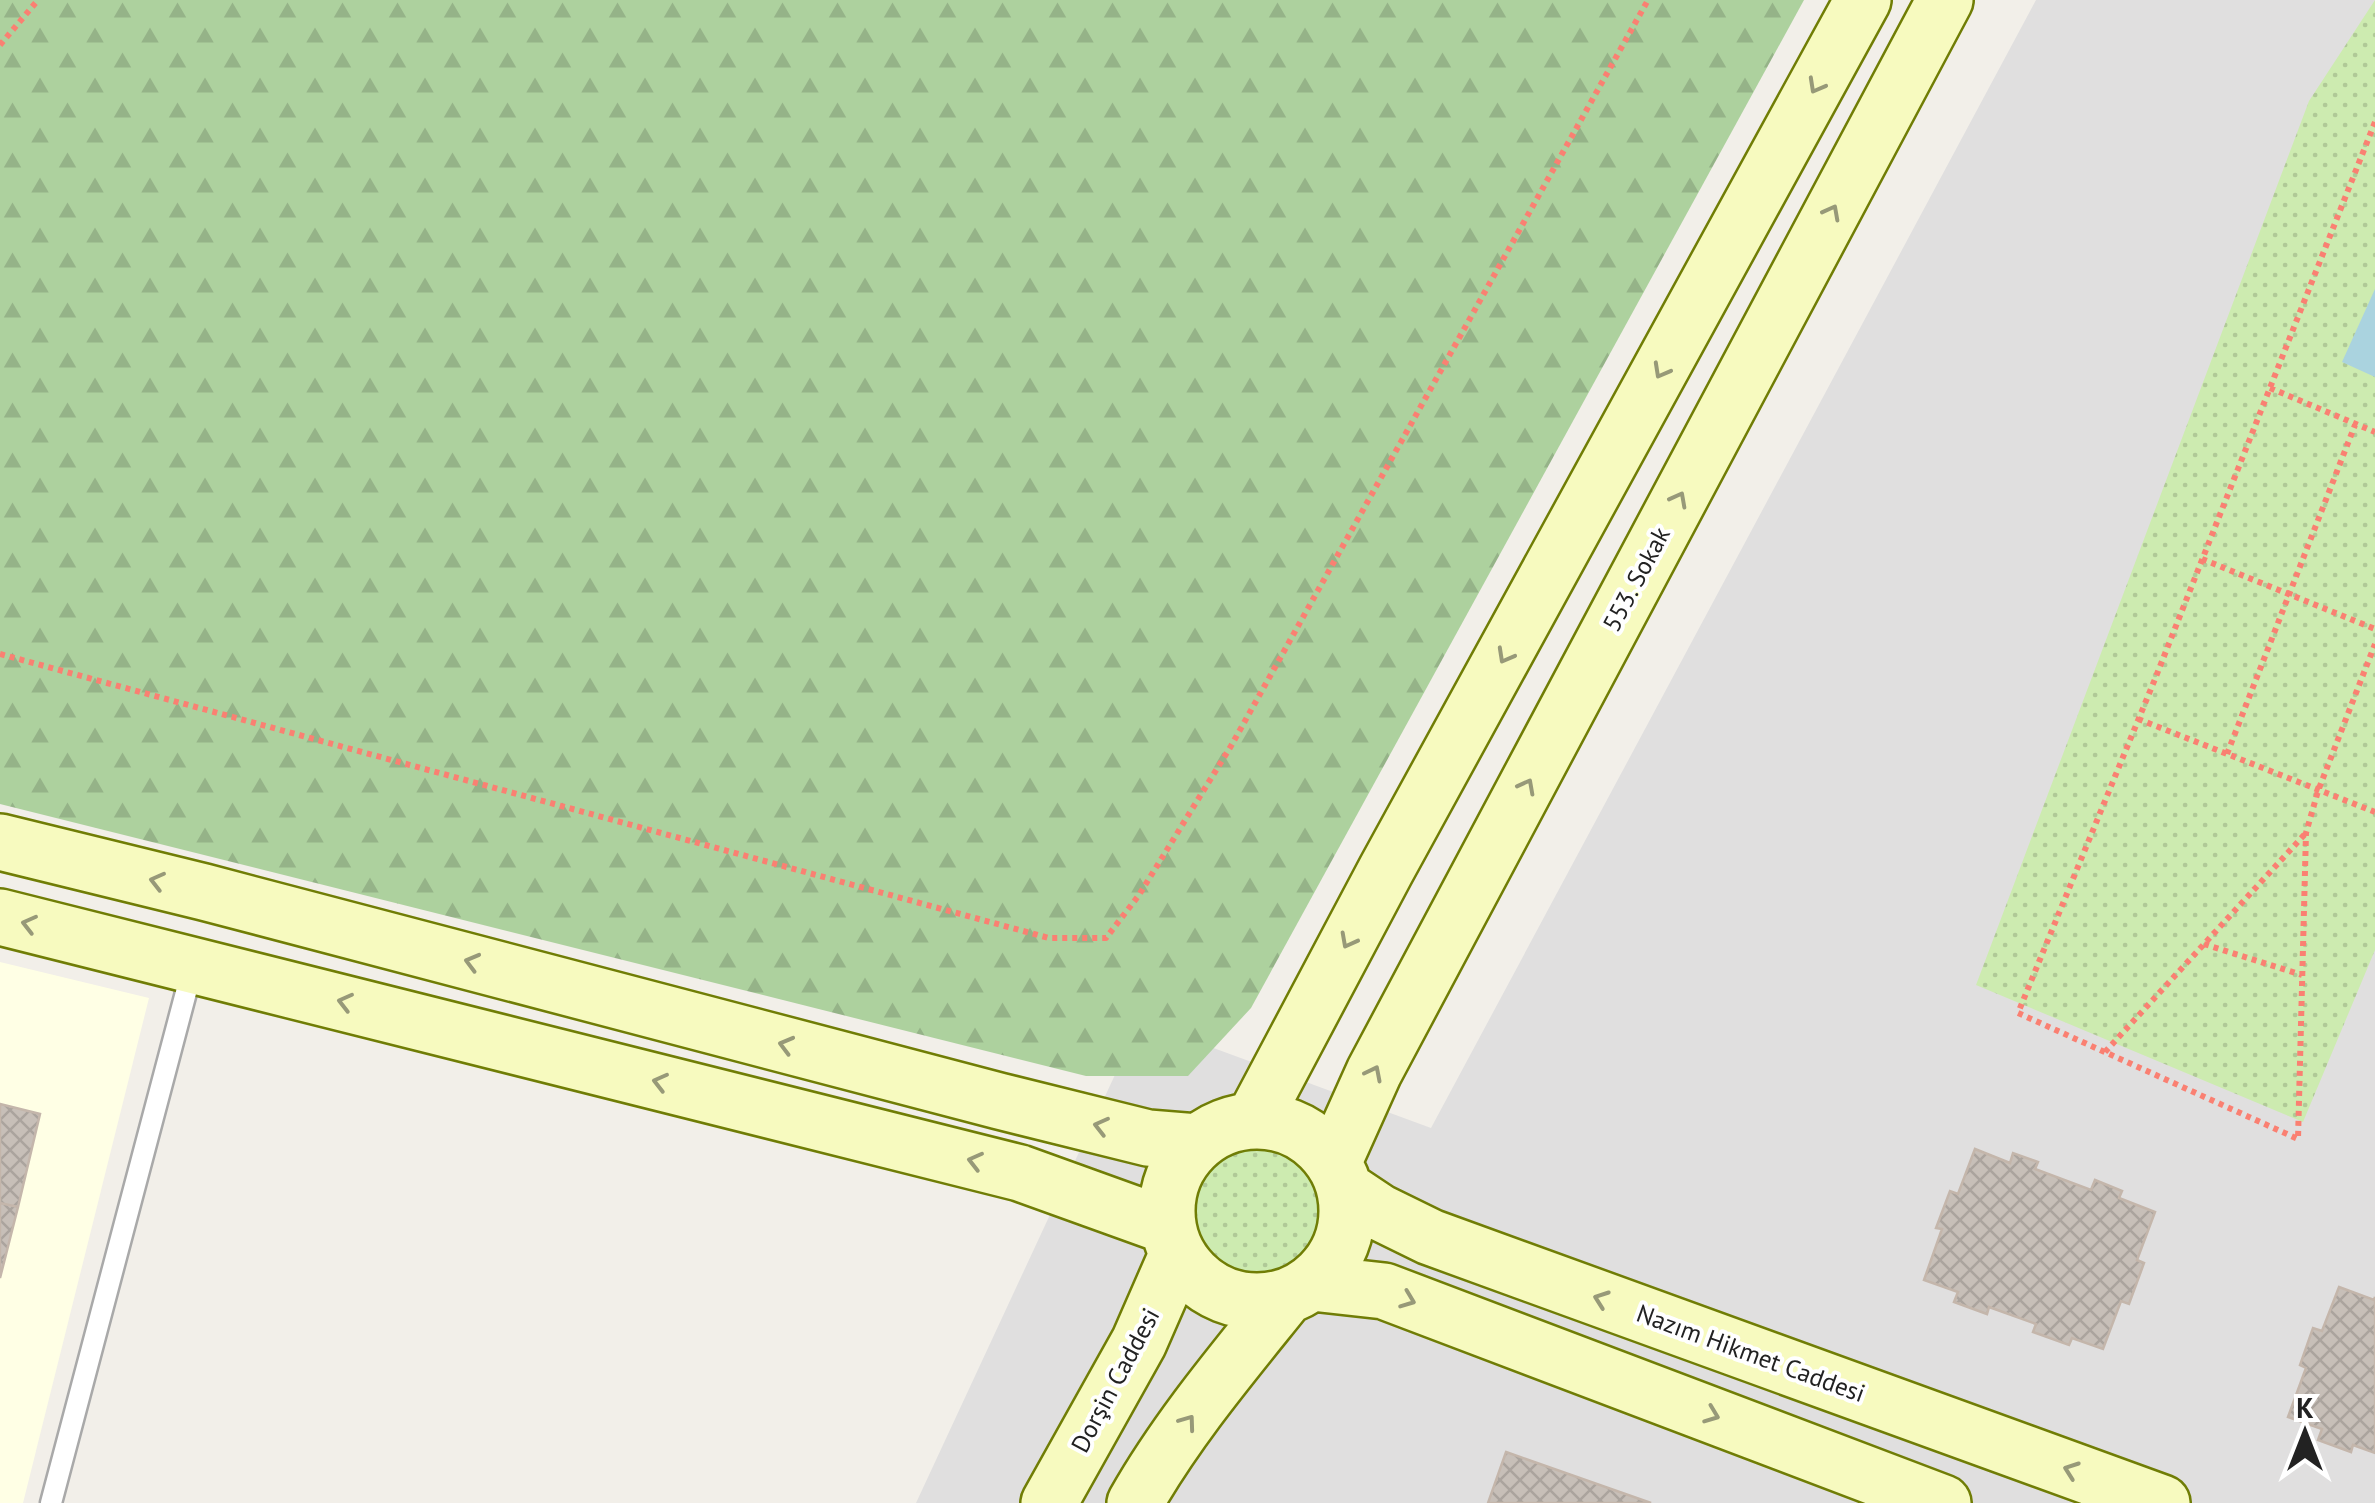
<svg xmlns="http://www.w3.org/2000/svg" width="2375" height="1503" viewBox="0 0 2375 1503" font-family="'PT Sans',sans-serif">
<style>
.residential{fill:#e0dfdf}
.education{fill:#ffffe5}
.grass{fill:url(#grass-dots)}
.forest{fill:url(#forest-firs)}
.water{fill:#aad3df}
.building{fill:url(#building-cross-hatch);stroke:#c4b6ab;stroke-width:2.5}
.lines{fill:none;stroke-linecap:round;stroke-linejoin:round}
.service-casing{stroke:#a9a9a9;stroke-width:25}
.secondary-casing{stroke:#707d05;stroke-width:60}
.path{stroke:#fa8072;stroke-width:6;stroke-dasharray:5 5;stroke-linecap:butt}
.service{stroke:#fff;stroke-width:20}
.secondary{stroke:#f7fabf;stroke-width:55}
.oneway{stroke:#979978}
.labels{text-anchor:middle;stroke-width:8;stroke-linejoin:round;paint-order:stroke}
.street-label{font-size:25px;fill:#222;stroke:#fff}
</style>
<defs>
<pattern id="grass-dots" width="8" height="8" patternUnits="userSpaceOnUse" patternTransform="scale(2.5)"><rect width="8" height="8" fill="#cdebb0"/><path d="M2 2h.1M6 6h.1" fill="none" stroke="#b0c997" stroke-width="1.8" stroke-linecap="round"/></pattern>
<pattern id="forest-firs" width="22" height="20" patternUnits="userSpaceOnUse" patternTransform="scale(2.5)"><rect width="22" height="20" fill="#add19e"/><path d="M5 1l3.5 6h-7zM16 11l3.5 6h-7z" fill="#95b388"/></pattern>
<pattern id="building-cross-hatch" width="8" height="8" patternUnits="userSpaceOnUse" patternTransform="scale(2.5)"><rect width="8" height="8" fill="#c7bfb8"/><path d="M0 0l8 8M0 8l8-8" fill="none" stroke="#aba49e"/></pattern>
</defs>
<rect width="100%" height="100%" fill="#f2efe9"/>
<!-- residential -->
<path class="residential" d="M2036 0H2375V1503H916L1140 1021 1431 1128Z"/>
<!-- education -->
<path class="education" d="M0 962 149 998 23 1503H0Z"/>
<!-- grass -->
<path class="grass" d="M2375 0V950L2303 1122 1976 985 2309 101Z
M1188 1217a70 70 0 1 1 140 0a70 70 0 1 1-140 0Z"/>
<!-- forest -->
<path class="forest" d="M0 0H1804L1251 1008 1188 1076H1086L0 804Z"/>
<!-- water -->
<path class="water" d="M2375 289V377L2342 362Z"/>
<!-- building -->
<path class="building" d="M0 1104 40 1114 18 1207 0 1203Z
M1975 1149 2010 1163 2013 1153 2038 1162 2035 1169 2091 1190 2095 1180 2122 1191 2119 1198 2155 1212 2137 1260 2144 1263 2129 1304 2121 1301 2103 1349 2072 1338 2069 1345 2033 1332 2036 1324 1989 1307 1987 1314 1954 1302 1958 1292 1924 1280 1942 1229 1936 1228 1950 1191 1958 1194Z
M0 1203 18 1207 0 1278Z
M2339 1287 2374 1300 2375 1297V1453L2353 1445 2351 1452 2318 1440 2322 1429 2288 1417 2306 1368 2300 1365 2313 1328 2322 1331Z
M1506 1452 1651 1503H1488Z"/>
<g class="lines">
<defs>
<path id="service" d="M51 1503 193 966"/>
<path id="secondary" d="M0 842 204 892 999 1101 1148 1138 1197 1142
M0 917 1020 1173 1167 1226
M1254 1119 1386 870 1863 0
M1167 1211a90 90 0 1 1 180 0a90 90 0 1 1-180 0Z
M1334 1161 1374 1072 1945 0
M1346 1190 1379 1212 1430 1237 2162 1503
M1312 1283 1384 1291 1943 1503
M1049 1503 1139 1342 1177 1255
M1135 1503C1177 1429 1232 1364 1285 1298"/>
</defs>
<!-- service casing -->
<use href="#service" class="service-casing"/>
<!-- secondary casing -->
<use href="#secondary" class="secondary-casing"/>
<!-- path -->
<path class="path" d="M0 45 38 0
M2375 122 2155 679 2018 1013 2298 1139 2306 833 2318 791 2375 644
M2270 388 2375 432
M2202 559 2375 629
M0 654 1049 938H1106L1139 895 1231 746 1648 0
M2138 719 2375 812
M2227 754 2355 425
M2204 944 2302 975
M2105 1052 2305 834"/>
<!-- service -->
<use href="#service" class="service"/>
<!-- secondary -->
<use href="#secondary" class="secondary"/>
</g>
<!-- one-way arrows -->
<defs><path id="oneway-chevron" d="M-2-3.5L2.5 0L-2 3.5" fill="none" stroke-width="1.6" stroke-linecap="round" stroke-linejoin="round" transform="scale(2.5)"/></defs>
<g class="oneway">
<use href="#oneway-chevron" transform="translate(1816 86) rotate(119)"/>
<use href="#oneway-chevron" transform="translate(1832 212) rotate(-62)"/>
<use href="#oneway-chevron" transform="translate(1661 371) rotate(119)"/>
<use href="#oneway-chevron" transform="translate(1679 499) rotate(-62)"/>
<use href="#oneway-chevron" transform="translate(1505 656) rotate(119)"/>
<use href="#oneway-chevron" transform="translate(1527 786) rotate(-62)"/>
<use href="#oneway-chevron" transform="translate(157 881) rotate(-166)"/>
<use href="#oneway-chevron" transform="translate(29 924) rotate(-166)"/>
<use href="#oneway-chevron" transform="translate(1348 941) rotate(118)"/>
<use href="#oneway-chevron" transform="translate(472 962) rotate(-165)"/>
<use href="#oneway-chevron" transform="translate(345 1002) rotate(-166)"/>
<use href="#oneway-chevron" transform="translate(786 1045) rotate(-165)"/>
<use href="#oneway-chevron" transform="translate(1374 1073) rotate(-63)"/>
<use href="#oneway-chevron" transform="translate(660 1082) rotate(-166)"/>
<use href="#oneway-chevron" transform="translate(1101 1126) rotate(-166)"/>
<use href="#oneway-chevron" transform="translate(975 1161) rotate(-166)"/>
<use href="#oneway-chevron" transform="translate(1601 1299) rotate(-160)"/>
<use href="#oneway-chevron" transform="translate(1408 1300) rotate(21)"/>
<use href="#oneway-chevron" transform="translate(1712 1415) rotate(21)"/>
<use href="#oneway-chevron" transform="translate(1188 1422) rotate(-54)"/>
<use href="#oneway-chevron" transform="translate(2071 1470) rotate(-160)"/>
</g>
<g class="labels">
<!-- street labels -->
<g class="street-label">
<text transform="translate(1636 579) rotate(-62)" y="9">553. Sokak</text>
<text transform="translate(1751 1353) rotate(20)" y="9">Nazım Hikmet Caddesi</text>
<text transform="translate(1115 1380) rotate(-62)" y="9">Dorşin Caddesi</text>
</g>
</g>
<!-- north arrow -->
<g transform="translate(2305 1433)" stroke="#ffffff" stroke-width="8" paint-order="stroke">
<path d="M0-8L18 38L0 25L-18 38Z" fill="#222222"/>
<text y="-15" font-size="28" font-weight="bold" text-anchor="middle" fill="#222222">K</text>
</g>
</svg>
